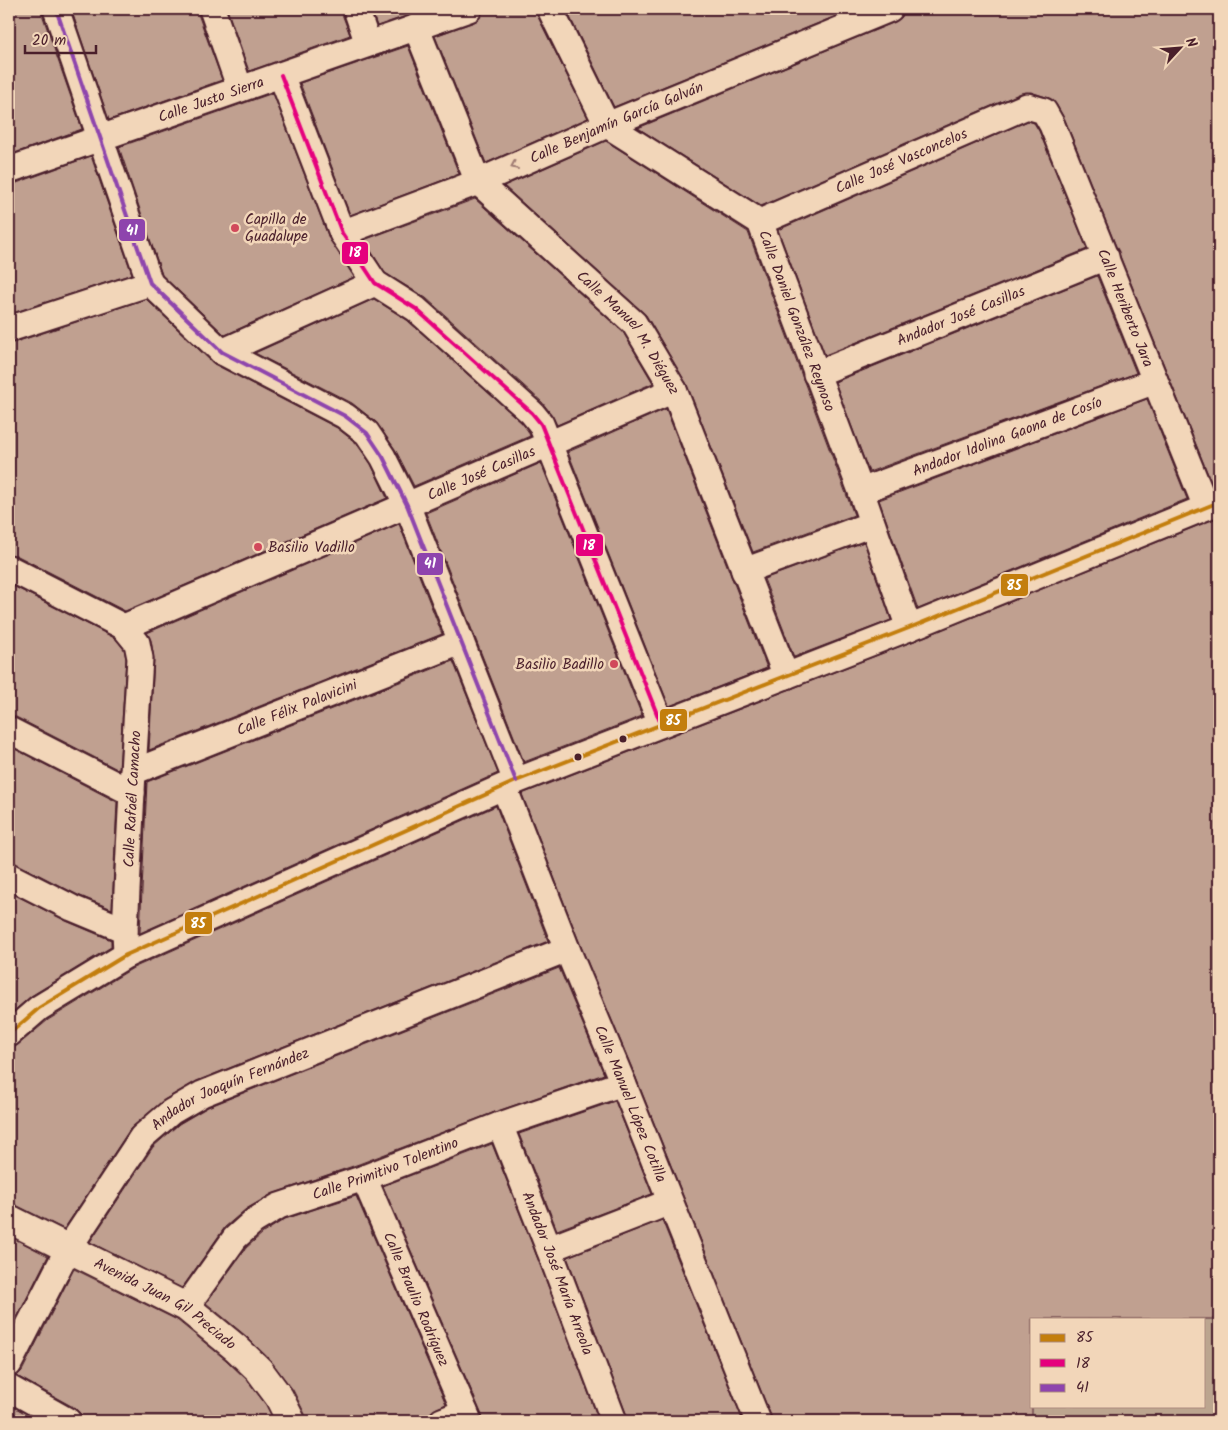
<svg xmlns="http://www.w3.org/2000/svg" width="1228" height="1430" viewBox="0 0 1228 1430" font-family="Kalam,sans-serif">
<style>
.shadow{fill:#0003;fill-rule:evenodd}
.building{fill:#c0a090;stroke:#4a1f2b}
.lines{fill:none;stroke-linecap:round;stroke-linejoin:round}
.street-casing{stroke:#4a1f2b;stroke-width:29}
.secondary-casing{stroke:#4a1f2b;stroke-width:31}
.street{stroke:#f2d6b9;stroke-width:25}
.secondary{stroke:#f2d6b9;stroke-width:28}
.bus-1-casing{stroke:#f2d6b9;stroke-width:8}
.bus-2-casing{stroke:#f2d6b9;stroke-width:8}
.bus-3-casing{stroke:#f2d6b9;stroke-width:8}
.bus-1{stroke:#c37e0d;stroke-width:4}
.bus-2{stroke:#e5007d;stroke-width:4}
.bus-3{stroke:#8e44ad;stroke-width:4}
.oneway{stroke:#9e7a72}
.poi-dot{fill:#d1495b;stroke:#f2d6b9;stroke-width:2}
.bus-dot{fill:#4a1f2b;stroke:#f2d6b9;stroke-width:2}
.labels{text-anchor:middle;stroke-width:5;stroke-linejoin:round;paint-order:stroke}
.street-label{font-size:15px;fill:#4a1f2b;stroke:#f2d6b9}
.poi-label{font-size:15px;fill:#4a1f2b;stroke:#f2d6b9;text-anchor:start}
.line-badge{stroke:#f2d6b9;stroke-width:2}
.badge-label{font-size:14px;text-anchor:middle;font-weight:bold;fill:#fff}
</style>
<rect width="100%" height="100%" fill="#ebcfb3"/>
<filter id="ink" filterUnits="userSpaceOnUse"><feTurbulence type="fractalNoise" baseFrequency=".02" numOctaves="2"/><feDisplacementMap in="SourceGraphic" scale="10" xChannelSelector="R" yChannelSelector="G"/><feConvolveMatrix kernelMatrix="1 2 1 2 8 2 1 2 1" color-interpolation-filters="sRGB"/></filter>
<g filter="url(#ink)">
<!-- shadow -->
<path class="shadow" d="M9 9H70H65L95 143 9 181Z
M72 9H227H221L235 94 124 133 110 119Z
M228 9H369H366L363 49 264 84 250 70Z
M372 9H483H479L392 39 378 25Z
M484 9H563L601 132 501 176 487 162 480 20 484 12Z
M567 9H903L629 120 615 106Z
M905 9H1219V492L1215 488 1061 110 1046 106 776 219 654 142 640 128 896 23 903 18Z
M408 47 421 60 472 187 365 227 351 214Z
M272 94 285 108 366 290 239 347 177 288Z
M1034 124 1047 138 1099 263 840 367 826 354Z
M91 158 105 172 145 288 9 340V185H14Z
M747 233 761 246 867 528 767 565 754 552 688 384 647 315Z
M386 272 622 333 636 347 665 397 571 437 558 424 547 407 440 311 400 286Z
M1097 277 1110 291 1149 386 884 485 870 472 837 382Z
M9 344 213 365 356 444 370 459 400 512 139 625 9 582Z
M257 353 521 424 535 438 428 499 415 486 396 448 382 428 366 416 270 366Z
M1147 401 1160 414 1200 513 932 622 919 608Z
M666 411 679 424 780 681 684 718 670 705Z
M541 464 554 478 655 730 538 775 525 762 427 513Z
M1219 519V1421H773V1415L915 643ZM1032 1319H1204V1406H1032Z
M399 526 412 539 455 647 163 763 150 750 156 659Z
M863 544 877 557 903 633 808 670 795 657 765 580Z
M9 585 114 639 129 654 132 783 9 742Z
M453 662 466 675 510 787 154 946 141 933 148 783Z
M9 747 116 803 131 817 125 922 9 889Z
M496 807 510 821 562 955 211 1094 144 1143 78 1242 9 1226V1049H12Z
M9 893 65 922 110 941 125 955 44 1011 9 1046Z
M559 969 572 982 616 1088 260 1222 196 1300 105 1255 92 1242Z
M614 1102 628 1116 664 1207 571 1243 558 1230 521 1134Z
M492 1145 506 1159 607 1421H484Z
M356 1197 370 1211 459 1418 451 1421H308L306 1414 293 1387 273 1360 222 1317 208 1303Z
M662 1222 676 1236 750 1421H629V1416Z
M9 1238 48 1257 62 1271 9 1377Z
M19 1376 246 1381 261 1396 280 1421H83V1418L32 1390Z"/>
<!-- building -->
<path class="building" d="M9 9H42V14L82 129 9 155Z
M71 9H198V14L222 80 109 120Z
M227 9H342V14L350 35 249 71Z
M371 9H426L377 26Z
M483 9H536L537 15 588 118 486 163 435 36 474 22 480 18Z
M566 9H853L614 107Z
M904 9H1219V488L1214 489 1065 120 1056 104 1049 98 1031 92 1021 93 761 206 638 128 895 22 902 17Z
M408 46 459 174 350 215 300 83Z
M273 93 329 238 354 277 225 335 162 275 119 147Z
M1028 121 1034 123 1039 131 1087 249 825 355 778 230Z
M606 141 748 232 854 515 753 552 687 385 646 315 504 186Z
M91 156 132 274 9 314V184H14Z
M475 199 623 332 653 383 557 425 552 415 542 402 426 298 385 273 364 240Z
M1097 276 1136 373 869 472 835 382Z
M146 299 214 364 337 428 356 443 371 464 387 498 125 611 16 555 9 554V343H13Z
M374 299 407 320 522 423 528 431 530 436 414 486 395 449 376 422 352 403 255 353Z
M1147 399 1187 499 918 609 879 500Z
M666 409 767 668 669 706 568 452Z
M541 463 642 716 524 762 426 513Z
M1219 517V1319H1032V1421H772L771 1416 636 1078 580 944 522 794 914 641Z
M399 524 442 634 149 750 154 659 151 640 147 633Z
M864 542 891 620 794 657 764 579Z
M9 584 115 638 124 649 126 659 119 770 16 717 9 716Z
M453 661 498 773 140 933 147 782Z
M9 746 117 802 112 909 78 895 16 863 9 862Z
M496 806 548 941 197 1081 164 1100 130 1129 64 1229 16 1205 9 1203V1048H12L18 1045 48 1020 133 968Z
M9 892 66 921 111 940V947L31 996 9 1015Z
M559 968 604 1074 495 1112 359 1164 272 1194 246 1209 225 1227 182 1288 90 1242 153 1147 179 1124 208 1107Z
M615 1101 652 1194 557 1230 519 1134Z
M492 1144 536 1254 599 1421H483L482 1415 383 1186Z
M356 1196 446 1404 437 1408 431 1412 428 1421H307L305 1414 293 1390 271 1361 246 1336 206 1303 246 1248 263 1233 285 1219Z
M662 1220 743 1421H628L627 1416 567 1257Z
M9 1236 48 1256 9 1333Z
M74 1269 177 1320 226 1360 247 1380 266 1405 274 1421H82L81 1414 75 1408 17 1376 22 1371Z
M9 1404 39 1421H9Z"/>
<g class="lines">
<defs>
<g id="street">
<path d="M56 9 150 283 222 352 345 416 367 433 383 457 407 505 516 781"/>
<path d="M212 9 240 89"/>
<path d="M356 9 368 44"/>
<path id="s1" d="M550 9 607 125 760 222 861 491 909 628"/>
<path id="s2" d="M416 27 478 182 634 323 674 390 786 676"/>
<path d="M281 75 342 233 375 283 416 309 532 413 541 424 661 724"/>
<path id="s3" d="M9 170 469 9"/>
<path id="s4" d="M760 222 1027 106 1044 111 1052 125 1206 507"/>
<path id="s5" d="M342 233 478 182 607 125 890 9"/>
<path d="M9 329 150 283"/>
<path d="M222 352 375 283"/>
<path id="s6" d="M816 374 1106 257"/>
<path id="s7" d="M861 491 1155 381"/>
<path d="M9 568 124 627 137 643 140 658 133 772 125 930 126 955"/>
<path d="M744 571 872 524"/>
<path id="s8" d="M124 627 674 390"/>
<path d="M9 730 132 793"/>
<path id="s9" d="M133 772 461 642"/>
<path id="s10" d="M504 787 567 949 623 1083 758 1421"/>
<path d="M9 876 72 908 125 930"/>
<path d="M9 1034 39 1008 126 955 516 781 909 628 1219 502"/>
<path id="s11" d="M500 1125 549 1249 614 1421"/>
<path id="s12" d="M364 1178 469 1421"/>
<path d="M549 1249 670 1202"/>
<path id="s13" d="M186 1307 235 1238 254 1221 279 1206 364 1178 500 1125 623 1083"/>
<path id="s14" d="M9 1364 68 1249 142 1137 171 1112 202 1094 567 949"/>
<path d="M9 1388 68 1421"/>
<path d="M442 1421 465 1412"/>
</g>
<g id="secondary">
<path id="s15" d="M9 1219 186 1307 236 1348 259 1370 279 1397 291 1421"/>
</g>
</defs>
<!-- street casing -->
<use href="#street" class="street-casing"/>
<!-- secondary casing -->
<use href="#secondary" class="secondary-casing"/>
<!-- street -->
<use href="#street" class="street"/>
<!-- secondary -->
<use href="#secondary" class="secondary"/>
<defs>
<path id="bus-1" d="M9 1034 39 1008 126 955 516 781 909 628 1219 502"/>
<path id="bus-2" d="M281 75 342 233 375 283 416 309 532 413 541 424 661 724"/>
<path id="bus-3" d="M56 9 150 283 222 352 345 416 367 433 383 457 407 505 516 781"/>
</defs>
<!-- bus-1 casing -->
<use href="#bus-1" class="bus-1-casing"/>
<!-- bus-2 casing -->
<use href="#bus-2" class="bus-2-casing"/>
<!-- bus-3 casing -->
<use href="#bus-3" class="bus-3-casing"/>
<!-- bus-1 -->
<use href="#bus-1" class="bus-1"/>
<!-- bus-2 -->
<use href="#bus-2" class="bus-2"/>
<!-- bus-3 -->
<use href="#bus-3" class="bus-3"/>
</g>
<!-- one-way arrows -->
<defs><path id="oneway-chevron" d="M-2-3.5L2.5 0L-2 3.5" fill="none" stroke-width="1.6" stroke-linecap="round" stroke-linejoin="round" transform="scale(1.25)"/></defs>
<use class="oneway" href="#oneway-chevron" transform="translate(514 166) rotate(156)"/>
</g>
<!-- markers -->
<g class="poi-dot">
<circle cx="235" cy="228" r="5"/>
<circle cx="258" cy="547" r="5"/>
<circle cx="614" cy="664" r="5"/>
</g>
<g class="bus-dot">
<circle cx="623" cy="739" r="4.5"/>
<circle cx="578" cy="757" r="4.5"/>
</g>
<g class="labels">
<!-- street labels -->
<g class="street-label">
<text dy="5" stroke="none"><textPath href="#s3" startOffset="214">Calle Justo Sierra</textPath></text>
<text dy="5" stroke="none"><textPath href="#s5" startOffset="296">Calle Benjamín García Galván</textPath></text>
<text dy="5" stroke="none"><textPath href="#s4" startOffset="154">Calle José Vasconcelos</textPath></text>
<text dy="5" stroke="none"><textPath href="#s4" startOffset="522">Calle Heriberto Jara</textPath></text>
<text dy="5" stroke="none"><textPath href="#s6" startOffset="156">Andador José Casillas</textPath></text>
<text dy="5" stroke="none"><textPath href="#s1" startOffset="416">Calle Daniel González Reynoso</textPath></text>
<text dy="5" stroke="none"><textPath href="#s2" startOffset="381">Calle Manuel M. Diéguez</textPath></text>
<text dy="5" stroke="none"><textPath href="#s7" startOffset="156">Andador Idolina Gaona de Cosío</textPath></text>
<text dy="5" stroke="none"><textPath href="#s8" startOffset="389">Calle José Casillas</textPath></text>
<text dy="5" stroke="none"><textPath href="#s9" startOffset="176">Calle Félix Palavicini</textPath></text>
<text transform="translate(132 799) rotate(-87)" y="5">Calle Rafaél Camacho</text>
<text dy="5" stroke="none"><textPath href="#s14" startOffset="365">Andador Joaquín Fernández</textPath></text>
<text dy="5" stroke="none"><textPath href="#s10" startOffset="341">Calle Manuel López Cotilla</textPath></text>
<text dy="5" stroke="none"><textPath href="#s13" startOffset="252">Calle Primitivo Tolentino</textPath></text>
<text dy="5" stroke="none"><textPath href="#s11" startOffset="159">Andador José María Arreola</textPath></text>
<text dy="5" stroke="none"><textPath href="#s12" startOffset="132">Calle Braulio Rodríguez</textPath></text>
<text dy="5" stroke="none"><textPath href="#s15" startOffset="178">Avenida Juan Gil Preciado</textPath></text>
</g>
<!-- poi labels -->
<g class="poi-label">
<text x="245" y="224">Capilla de<tspan x="245" dy="17">Guadalupe</tspan></text>
<text x="268" y="552">Basilio Vadillo</text>
<text x="604" y="669" text-anchor="end">Basilio Badillo</text>
</g>
</g>
<g class="line-badge">
<rect x="118" y="218" width="28" height="24" rx="5" fill="#8e44ad"/>
<rect x="341" y="241" width="28" height="24" rx="5" fill="#e5007d"/>
<rect x="575" y="533" width="29" height="24" rx="5" fill="#e5007d"/>
<rect x="416" y="552" width="28" height="24" rx="5" fill="#8e44ad"/>
<rect x="1000" y="573" width="29" height="24" rx="5" fill="#c37e0d"/>
<rect x="659" y="708" width="29" height="24" rx="5" fill="#c37e0d"/>
<rect x="184" y="911" width="29" height="24" rx="5" fill="#c37e0d"/>
</g>
<g class="badge-label">
<text x="132" y="235">41</text>
<text x="355" y="257">18</text>
<text x="589" y="550">18</text>
<text x="430" y="568">41</text>
<text x="1014" y="590">85</text>
<text x="673" y="725">85</text>
<text x="198" y="928">85</text>
</g>
<!-- margin -->
<rect width="1228" height="1430" fill="none" stroke="#f2d6b9" stroke-width="30"/>
<rect x="15" y="15" width="1198" height="1400" fill="none" stroke="#4a1f2b" stroke-width="2" filter="url(#ink)"/>
<!-- legend -->
<rect x="1030" y="1318" width="175" height="90" fill="#f2d6b9" stroke="#af8d80"/>
<rect x="1040" y="1334" width="25" height="8" fill="#c37e0d" stroke="#af8d80"/>
<text x="1076" y="1342" font-size="15" fill="#4a1f2b">85</text>
<rect x="1040" y="1359" width="25" height="8" fill="#e5007d" stroke="#af8d80"/>
<text x="1076" y="1368" font-size="15" fill="#4a1f2b">18</text>
<rect x="1040" y="1384" width="25" height="8" fill="#8e44ad" stroke="#af8d80"/>
<text x="1076" y="1392" font-size="15" fill="#4a1f2b">41</text>
<!-- north arrow -->
<g transform="translate(1180 48) rotate(64)" stroke="#f2d6b9" stroke-width="4" paint-order="stroke">
<path d="M0-4L9 19L0 12L-9 19Z" fill="#4a1f2b"/>
<text y="-8" font-size="14" font-weight="bold" text-anchor="middle" fill="#4a1f2b">N</text>
</g>
<!-- scale -->
<path d="M25 45v8h71v-8" fill="none" stroke="#4a1f2b" stroke-width="2.5"/>
<text x="32" y="45" font-size="15" fill="#4a1f2b" stroke="#f2d6b9" stroke-width="4" paint-order="stroke">20 m</text>
</svg>
